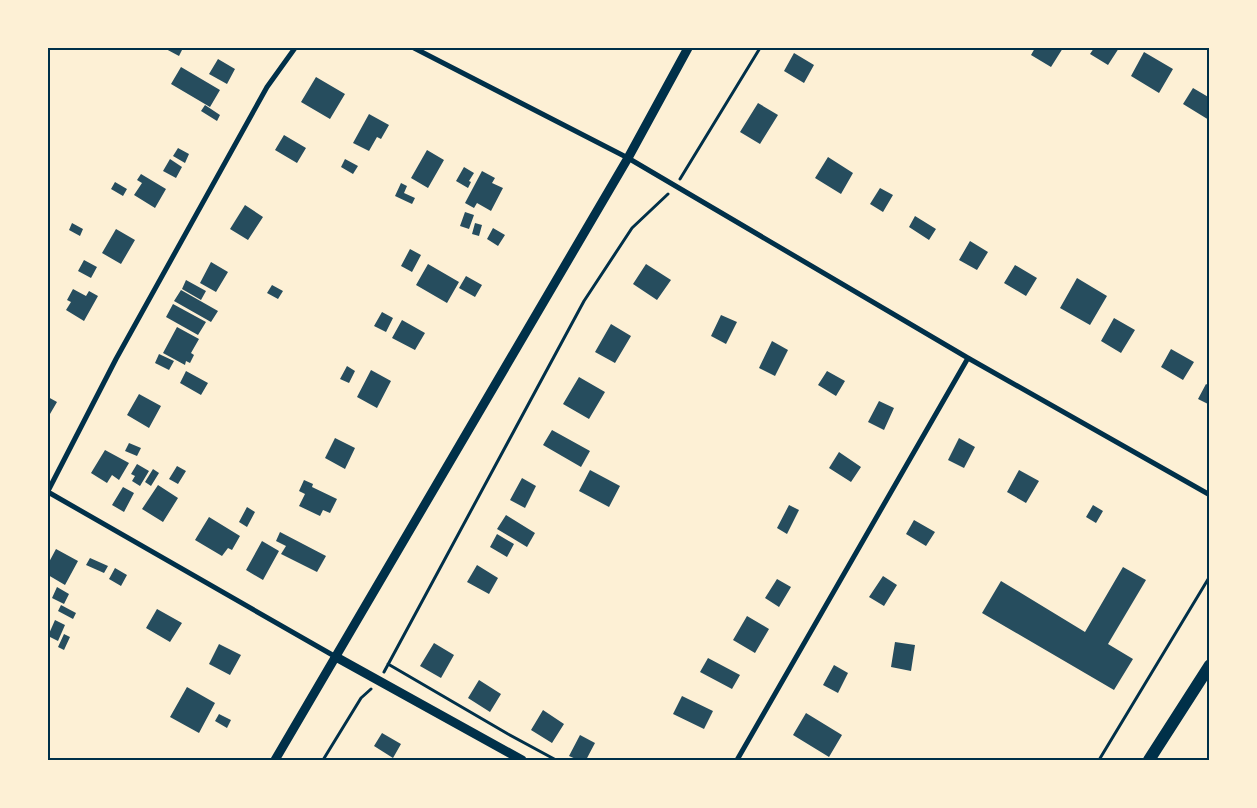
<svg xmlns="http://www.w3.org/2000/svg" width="1257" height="808" viewBox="0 0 1257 808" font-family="Georgia,serif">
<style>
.building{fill:#264d5e}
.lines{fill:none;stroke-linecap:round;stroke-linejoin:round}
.path{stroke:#003049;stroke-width:3}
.minor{stroke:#003049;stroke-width:5}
.tertiary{stroke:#003049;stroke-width:9}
.primary{stroke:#003049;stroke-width:12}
.neatline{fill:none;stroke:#003049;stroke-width:2}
</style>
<rect width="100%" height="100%" fill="#fdf0d5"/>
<!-- building -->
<path class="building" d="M164 48H183L179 56Z
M1035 48H1063L1051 67 1031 55Z
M1094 48H1119L1108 65 1090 54Z
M1144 52 1173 69 1159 93 1131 76Z
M794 53 814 65 804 83 784 71Z
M218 59 235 69 227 84 209 74Z
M181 67 220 90 210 107 171 84Z
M316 77 345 94 330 119 301 102Z
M1193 88 1210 98 1209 120 1183 104Z
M758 103 778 115 760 144 740 132Z
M205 105 220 115 217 121 201 111Z
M369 114 389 125 381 139 377 137 369 151 353 143Z
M284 135 306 148 297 163 275 150Z
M178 148 189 154 185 163 173 156Z
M427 150 444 160 428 188 411 178Z
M828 157 853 173 841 194 815 178Z
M170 159 182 167 176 178 163 171Z
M345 159 358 166 353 174 341 167Z
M464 167 474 173 469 181 471 182 468 188 456 181Z
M482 171 495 178 492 183 503 188 491 211 477 203 474 208 465 203Z
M141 174 166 189 155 208 134 195 142 183 137 180Z
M115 182 127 189 123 196 111 189Z
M401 183 407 186 404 193 415 198 412 204 395 196Z
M880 188 893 195 883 212 870 204Z
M245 205 263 217 248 240 230 229Z
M465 212 474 215 469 229 460 226Z
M915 216 936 229 929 240 909 227Z
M72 223 83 229 80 236 69 230Z
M475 223 482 225 479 236 472 234Z
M493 228 505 235 498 246 487 239Z
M116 229 135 240 121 264 102 253Z
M970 241 988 252 977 270 959 260Z
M410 249 421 255 412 272 401 266Z
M84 260 97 267 91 278 78 271Z
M211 262 228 272 216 292 200 283Z
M428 264 459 282 447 303 416 285Z
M646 264 671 280 657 300 633 284Z
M1015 265 1037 278 1026 296 1004 283Z
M466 276 482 285 475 297 459 288Z
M1077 278 1107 296 1090 325 1060 308Z
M186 280 206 291 201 300 182 289Z
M272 285 283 291 278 299 267 293Z
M73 289 86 296 89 291 98 296 84 321 66 310 71 302 67 300Z
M181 290 218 311 211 322 174 301Z
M173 304 206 322 198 335 166 317Z
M382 312 393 318 386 332 374 326Z
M721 315 737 322 726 344 711 336Z
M1114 318 1135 330 1121 353 1101 341Z
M402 320 425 333 415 350 392 338Z
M611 324 631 336 615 363 595 352Z
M177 327 199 339 191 353 194 355 190 363 186 361 185 365 163 353Z
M772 341 788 350 775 376 759 368Z
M1171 349 1194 362 1183 380 1161 367Z
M159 354 174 361 169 370 155 363Z
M347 366 355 371 349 383 340 379Z
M371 370 391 381 377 408 357 397Z
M186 371 208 383 201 395 180 383Z
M827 371 845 381 836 396 818 385Z
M579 377 605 392 589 419 563 404Z
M1206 384 1210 386V405L1198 399Z
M139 394 161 406 149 428 127 415Z
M48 397 57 402 50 414 48 413Z
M879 401 894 408 884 430 868 422Z
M552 430 590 451 581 467 543 445Z
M335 438 355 448 345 469 325 458Z
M959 438 975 447 964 468 948 460Z
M129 443 141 448 137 456 125 451Z
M105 450 129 463 119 480 112 475 107 483 91 473Z
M839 452 861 467 851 482 829 468Z
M137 464 149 471 140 486 132 481 135 476 131 474Z
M177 466 186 471 178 484 169 479Z
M153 469 159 473 151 486 145 482Z
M590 470 620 486 609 507 579 491Z
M1019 470 1039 481 1026 503 1007 492Z
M522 478 536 486 525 508 510 500Z
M304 480 313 484 312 487 337 499 330 513 323 510 320 516 299 506 305 494 299 491Z
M158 485 178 498 163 522 142 509Z
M123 487 134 493 124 512 112 505Z
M789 505 799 510 787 534 777 528Z
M1093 505 1103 511 1096 523 1086 517Z
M247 507 255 512 247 527 239 522Z
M506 515 535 533 527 547 497 529Z
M209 517 240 536 232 550 228 548 222 556 195 540Z
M914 520 935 532 926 546 906 534Z
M280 532 326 556 317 572 281 554 286 546 276 541Z
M497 534 514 544 507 557 490 547Z
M262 541 279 551 263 580 246 570Z
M56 549 78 561 65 585 48 575V564Z
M90 558 108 566 104 573 86 565Z
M477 565 498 578 489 594 467 582Z
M1123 567 1146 580 1108 644 1133 659 1114 690 982 613 1001 581 1085 632Z
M115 568 127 575 121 586 109 579Z
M883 576 897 585 884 606 869 597Z
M777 579 791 587 779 607 765 598Z
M57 587 69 594 64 604 52 598Z
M61 605 76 613 73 619 58 611Z
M157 609 182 623 170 642 146 628Z
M747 616 769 629 755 653 733 640Z
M55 620 65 625 58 641 48 636Z
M64 634 70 637 64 650 58 647Z
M895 642 915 645 911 671 891 667Z
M434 643 454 655 441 678 420 666Z
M219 644 241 655 230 675 209 664Z
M708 658 740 675 732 689 700 672Z
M834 665 848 673 838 693 823 685Z
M479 680 501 694 490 712 468 698Z
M187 687 215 703 199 733 170 717Z
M682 696 713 711 704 729 673 714Z
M543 710 564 724 552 743 531 730Z
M806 713 842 735 829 757 793 735Z
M219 714 231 720 227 728 215 721Z
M382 733 401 744 393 758 374 746Z
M580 735 595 743 586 760H578L569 756Z"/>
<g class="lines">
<!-- path -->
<path class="path" d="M680 179 760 48
M388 664 508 734 556 760
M384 672 584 301 632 228 668 194
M323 760 361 698 371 689
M1099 760 1210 576"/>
<!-- minor -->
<path class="minor" d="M414 48 628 158 968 358 1210 495
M1209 48H1210
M48 491 116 359 267 87 295 48
M48 492 336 657
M737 760 968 358"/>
<!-- tertiary -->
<path class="tertiary" d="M336 657 522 760
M275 760 628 158 688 48"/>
<!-- primary -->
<path class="primary" d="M1149 760 1210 665"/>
</g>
<!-- border -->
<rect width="1257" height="808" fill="none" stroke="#fdf0d5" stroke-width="98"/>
<rect x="49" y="49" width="1159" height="710" class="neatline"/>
</svg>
